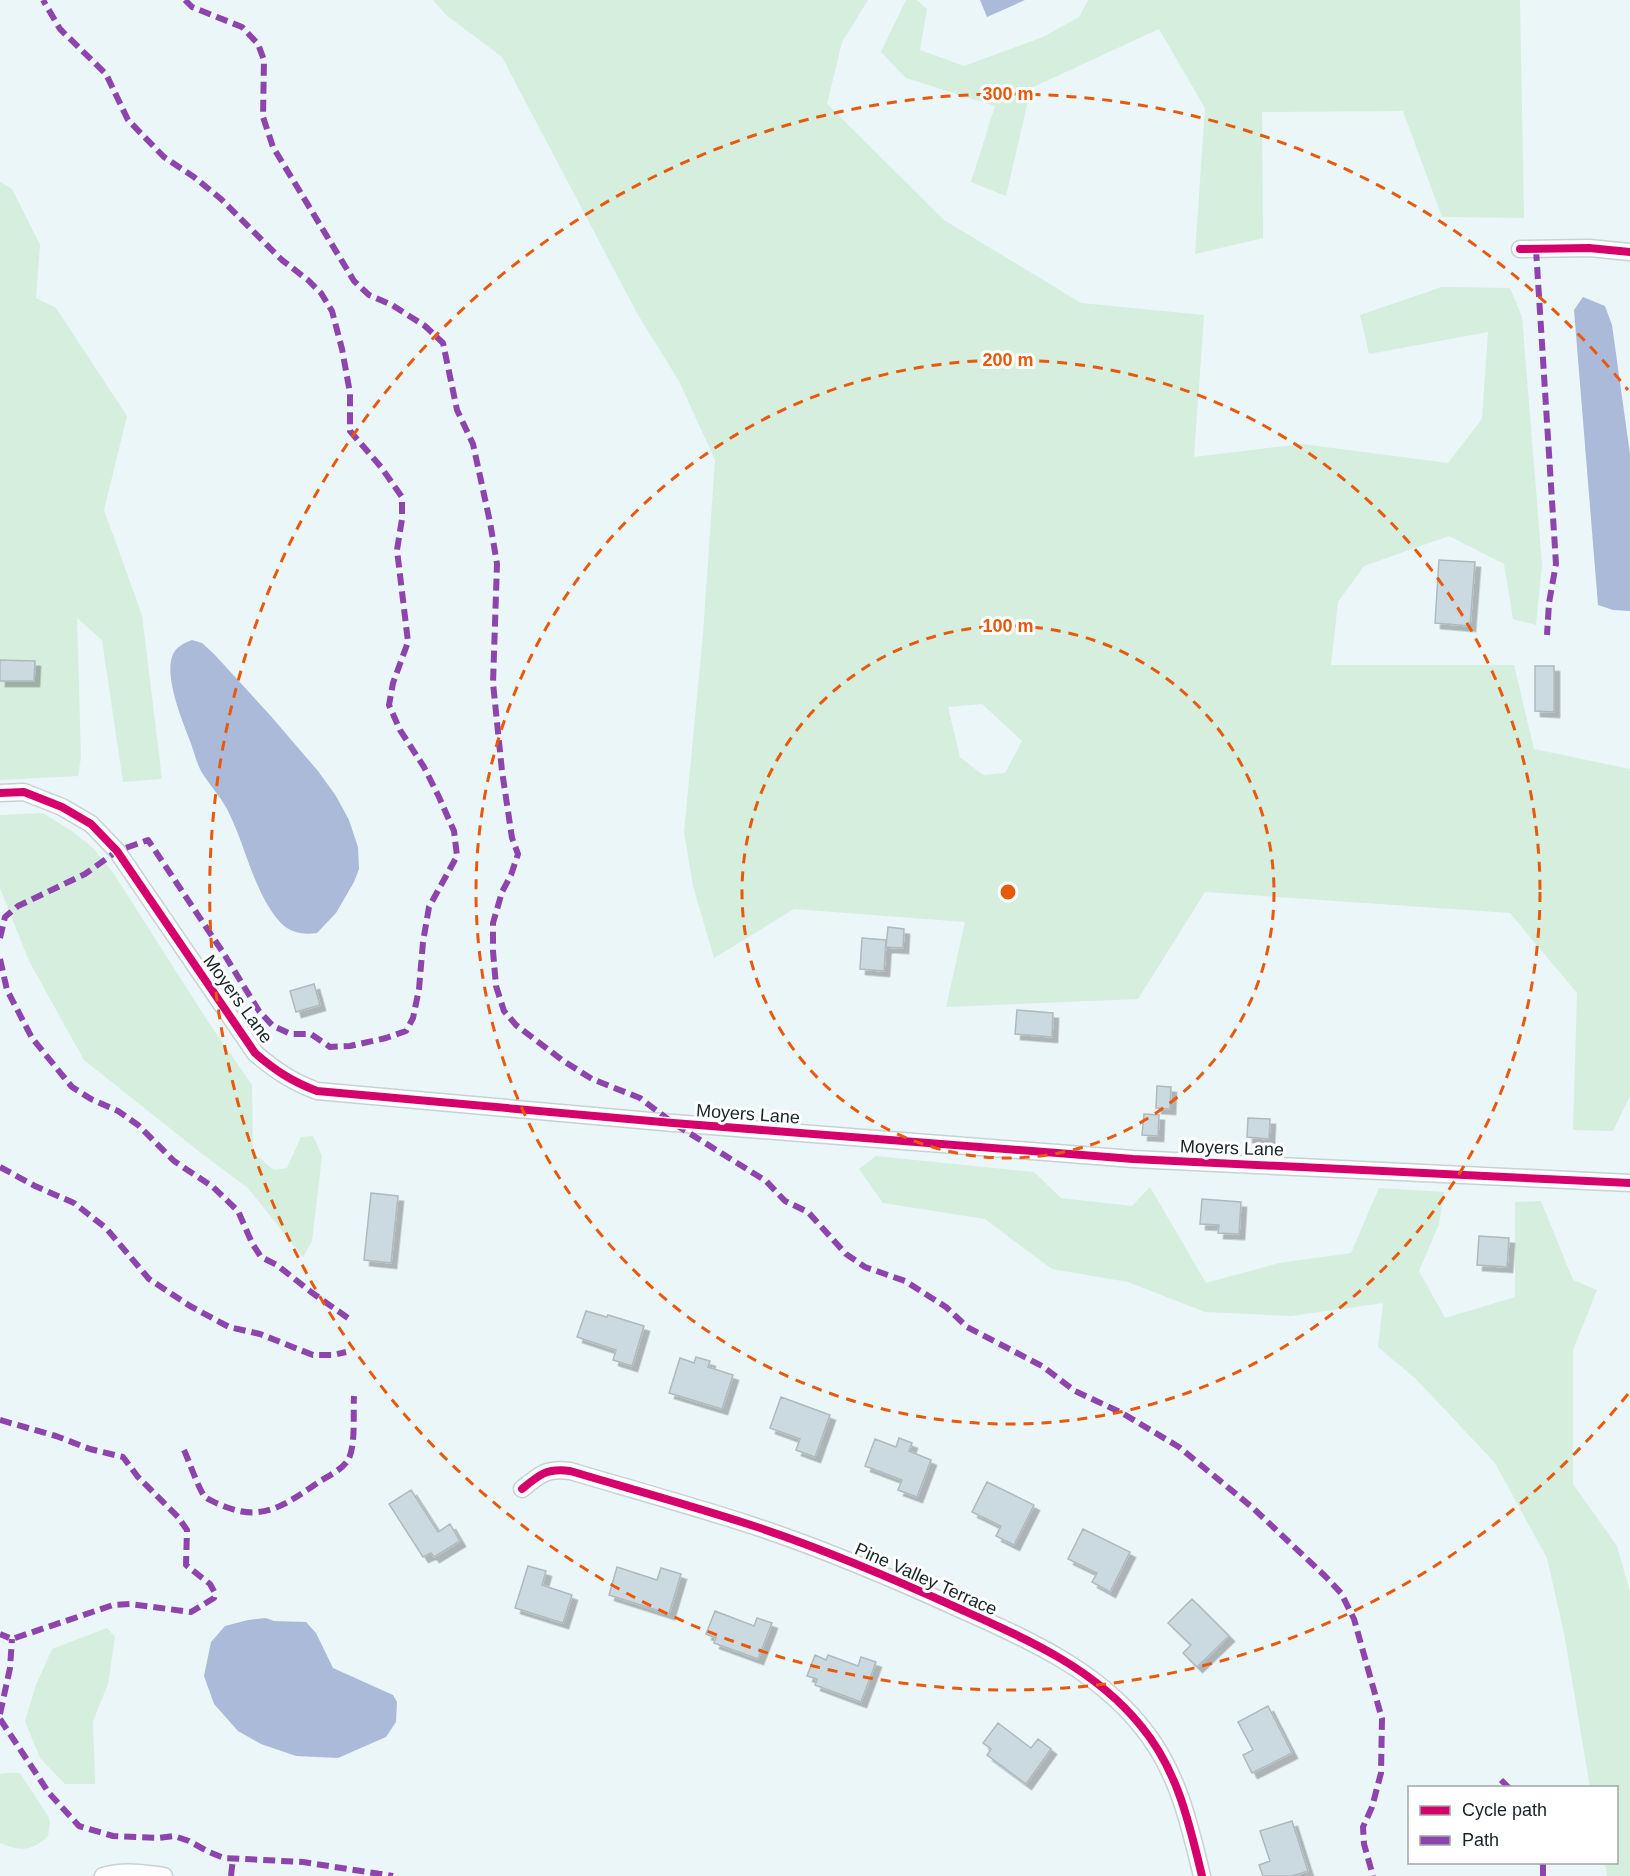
<svg xmlns="http://www.w3.org/2000/svg" width="1630" height="1876" viewBox="0 0 1630 1876" font-family="Arial,sans-serif">
<style>
.green{fill:#d6eedd;fill-rule:evenodd}
.water{fill:#acbad9}
.building{fill:#cbd9e0;stroke:#afbabe;stroke-width:1.5;filter:url(#shadow)}
.lines{fill:none;stroke-linecap:round;stroke-linejoin:round}
.street-casing{stroke:#c6d2d4;stroke-width:19}
.street{stroke:#fcfefe;stroke-width:16}
.quiet{stroke:#8e44ad;stroke-width:6;stroke-dasharray:12 6;stroke-linecap:butt}
.cycleway-casing{stroke:#fff;stroke-width:11}
.cycleway{stroke:#d6006c;stroke-width:8}
.ring{fill:none;stroke:#e8590c;stroke-width:3;stroke-dasharray:10 8}
.labels{text-anchor:middle;stroke-width:6;stroke-linejoin:round;paint-order:stroke}
.street-label{font-size:18px;fill:#152426;stroke:#fff}
.centre{fill:#e8590c;stroke:#fff;stroke-width:3}
.ring-label{font-size:18px;text-anchor:middle;font-weight:bold;fill:#e8590c;stroke:#fff;stroke-width:6;stroke-linejoin:round;paint-order:stroke}
</style>
<defs>
<filter id="shadow"><feDropShadow dx="5.5" dy="5.5" stdDeviation="0" flood-color="#0004"/></filter>
</defs>
<rect width="100%" height="100%" fill="#eaf6f8"/>
<!-- green -->
<path class="green" d="M433 0H868L842 42 827 104 944 220 1081 303 1204 315 1194 457 1302 444 1448 463 1482 419 1488 332 1369 354 1360 315 1442 287 1510 288 1522 317 1542 564 1536 625 1513 619 1504 564 1449 536 1364 566 1338 602 1331 665H1514L1534 749 1630 769V1096L1613 1131 1573 1130 1577 993 1510 913 1205 892 1138 999 946 1007 965 922 794 909 714 958 693 886 684 832 703 634 715 460 679 381 638 315 502 57 446 15ZM982 704 1022 741 1005 773 983 775 960 757 948 707Z
M906 0H917L927 9 920 50 964 66 1043 37 1079 17 1088 0H1520L1524 218 1442 217 1403 111 1262 112 1263 238 1195 254 1205 108 1159 29 1031 88 1006 196 971 182 995 106 906 78 881 52Z
M0 182 12 189 40 245 36 298 56 308 127 416 104 510 142 615 162 779 123 782 102 640 77 618 81 757 78 776 0 780Z
M43 813 72 831 93 848 114 874 207 1020 252 1085 253 1153 274 1170 287 1168 301 1137 313 1136 322 1156 312 1241 303 1257 248 1188 201 1153 84 1060 29 961 0 888V815Z
M876 1156 1034 1172 1061 1198 1132 1206 1150 1187 1206 1283 1279 1263 1351 1253 1379 1188 1444 1192 1439 1224 1419 1271 1445 1318 1515 1297V1202L1541 1201 1573 1280 1597 1290 1573 1350V1484L1617 1546 1630 1592V1876H1607L1605 1863 1616 1862V1788L1590 1787 1564 1633 1547 1558 1495 1463 1416 1379 1378 1347 1383 1303 1291 1316 1205 1312 1128 1282 1052 1269 985 1219 883 1203 859 1169Z
M107 1628 115 1637 108 1684 93 1721 95 1784H65L40 1758 25 1721 36 1685 52 1649Z
M6 1773H20L48 1816 50 1822 48 1836C31 1852 20 1851 0 1843V1774Z"/>
<!-- water -->
<path class="water" d="M980 0H1025L987 17Z
M1583 297 1605 306 1612 325 1630 454V611L1613 610 1598 605 1574 310Z
M192 640 202 643 214 654 269 714 318 771 336 796 349 820 358 847 359 869 354 882 336 913 317 933C303 935 290 933 280 922 254 893 246 847 229 813 222 798 210 786 201 771 196 762 194 751 190 741 182 720 165 679 172 657 175 647 184 643 192 640Z
M266 1618 274 1621 306 1622 316 1633 333 1668 393 1695 397 1702 396 1722 386 1737 338 1758 296 1756 261 1744 238 1731 214 1704 204 1676 211 1642 225 1626 248 1620Z"/>
<!-- building -->
<path class="building" d="M1439 560 1475 562 1470 626 1435 623Z
M0 660 35 661 34 681H0Z
M1535 666H1554V712L1535 711Z
M888 927 904 929 903 948 886 947Z
M862 938 886 940 884 971 860 969Z
M314 984 320 1005 296 1012 290 991Z
M1017 1010 1053 1013 1052 1037 1015 1034Z
M1157 1086 1171 1087 1170 1109 1156 1108Z
M1144 1114 1159 1115 1158 1136 1142 1135Z
M1248 1118 1270 1119 1269 1139 1247 1137Z
M371 1193 398 1196 391 1263 364 1260Z
M1202 1199 1241 1202 1239 1234 1218 1233 1219 1225 1200 1224Z
M1479 1236 1509 1238 1507 1267 1477 1265Z
M586 1311 607 1317 608 1315 644 1326 632 1366 613 1360 616 1350 577 1337Z
M696 1357 710 1361 708 1367 733 1375 722 1409 669 1393 680 1358 694 1363Z
M781 1397 830 1415 815 1457 796 1450 800 1439 770 1428Z
M899 1438 912 1443 909 1451 931 1460 917 1497 898 1490 902 1480 865 1466 875 1439 896 1447Z
M987 1482 1034 1505 1014 1545 996 1536 1001 1526 972 1512Z
M411 1490 438 1532 450 1524 460 1541 434 1557 431 1553 423 1557 389 1504Z
M1083 1529 1130 1552 1110 1592 1092 1582 1097 1573 1068 1559Z
M528 1566 546 1571 542 1585 572 1595 563 1623 515 1608Z
M617 1567 657 1580 661 1568 681 1574 669 1614 609 1595Z
M1192 1599 1229 1636 1197 1667 1183 1653 1191 1645 1168 1623Z
M715 1611 754 1626 757 1618 772 1623 758 1659 714 1643 716 1638 706 1634Z
M815 1655 826 1660 828 1655 858 1666 861 1657 876 1662 861 1702 815 1685 817 1679 807 1676Z
M1268 1706 1292 1753 1252 1773 1243 1755 1253 1750 1238 1722Z
M998 1723 1031 1748 1038 1739 1051 1749 1026 1784 987 1755 991 1749 983 1743Z
M1292 1821 1308 1871 1292 1876H1263L1259 1865 1270 1861 1260 1831Z"/>
<g class="lines">
<defs>
<path id="street" d="M1520 249 1589 248 1630 252
M0 793 24 792 62 807 91 824 117 851 255 1053C276 1071 291 1081 317 1091L673 1123 1133 1159 1630 1183
M522 1489C540 1474 547 1468 570 1471 631 1489 693 1506 754 1526 824 1549 892 1578 960 1609 1027 1639 1094 1668 1141 1726 1177 1769 1189 1822 1202 1876
M103 1876C123 1870 144 1873 164 1876"/>
</defs>
<!-- street casing -->
<use href="#street" class="street-casing"/>
<!-- street -->
<use href="#street" class="street"/>
<!-- quiet -->
<path class="quiet" d="M185 0 192 7 242 27 258 44 264 60 263 117 273 147 354 281 369 295 392 305 425 326 443 343 457 410 473 444 490 522 497 564 493 683 502 771 512 838 518 854 511 875 502 892 493 923V951L496 986 504 1011 516 1025 562 1060 592 1079 640 1098 673 1123 766 1181 785 1201 808 1212 846 1254 865 1267 905 1281 946 1307 967 1327 1042 1366 1075 1391 1122 1413 1179 1447 1253 1508 1325 1576 1341 1593 1354 1619 1382 1719 1381 1773 1372 1807 1363 1827 1364 1844 1373 1876
M1536 249 1556 564 1549 603 1547 635
M0 938 5 917 18 906 85 874 117 851 148 840 224 954 259 1011 273 1026 291 1034H311L330 1047 350 1046 386 1038 406 1031 413 1018 419 989 423 942 429 907 457 856 454 831 439 797 424 767 400 730 389 705 393 683 408 642 397 550 402 519V497L381 467 350 431V393L342 349 332 311 321 293 308 280 282 260 221 199 194 177 164 157 128 120 106 74 60 29 43 0
M0 959 7 990 32 1038 72 1087 91 1099 118 1111 138 1125 174 1161 213 1187 238 1211 252 1243 261 1257 277 1265 311 1292 348 1318
M0 1167 35 1186 74 1203 106 1228 149 1279 190 1306 229 1327 260 1334 313 1355H333L346 1352
M0 1420 56 1436 90 1449 123 1457 138 1477 178 1517 187 1530 186 1565 210 1584 215 1593 214 1598 191 1612 130 1604 113 1605 12 1639 0 1634
M184 1450C189 1461 199 1490 205 1497 210 1501 219 1504 226 1507 265 1522 287 1503 319 1482 328 1476 342 1470 348 1460 356 1447 353 1412 354 1396
M0 1714 10 1668 12 1639
M0 1719 49 1793 79 1826 113 1836 158 1838 174 1836 189 1841 209 1852 224 1858 303 1862 393 1876
M1501 1780 1509 1788
M231 1876 233 1858
M1543 1876V1862"/>
<defs>
<path id="cycleway" d="M1520 249 1589 248 1630 252
M0 793 24 792 62 807 91 824 117 851 255 1053C276 1071 291 1081 317 1091L673 1123 1133 1159 1630 1183
M522 1489C540 1474 547 1468 570 1471 631 1489 693 1506 754 1526 824 1549 892 1578 960 1609 1027 1639 1094 1668 1141 1726 1177 1769 1189 1822 1202 1876"/>
</defs>
<!-- cycleway casing -->
<use href="#cycleway" class="cycleway-casing"/>
<!-- cycleway -->
<use href="#cycleway" class="cycleway"/>
</g>
<!-- distance rings -->
<g class="ring">
<circle cx="1008" cy="892" r="266"/>
<circle cx="1008" cy="892" r="532"/>
<path d="M1628 1394A798 798 0 1 1 1628 390"/>
</g>
<g class="labels">
<!-- street labels -->
<g class="street-label">
<text transform="translate(238 999) rotate(54)" y="6">Moyers Lane</text>
<text transform="translate(748 1114) rotate(4)" y="6">Moyers Lane</text>
<text transform="translate(1232 1148) rotate(2)" y="6">Moyers Lane</text>
<text transform="translate(926 1579) rotate(24)" y="6">Pine Valley Terrace</text>
</g>
</g>
<circle cx="1008" cy="892" r="9" class="centre"/>
<g class="ring-label">
<text x="1008" y="100">300 m</text>
<text x="1008" y="366">200 m</text>
<text x="1008" y="632">100 m</text>
</g>
<!-- legend -->
<rect x="1408" y="1786" width="210" height="78" fill="#ffffff" stroke="#a1a7a8" stroke-width="1.5"/>
<rect x="1420" y="1806" width="30" height="9" fill="#d6006c" stroke="#a1a7a8" stroke-width="1.5"/>
<text x="1462" y="1816" font-size="18" fill="#152426">Cycle path</text>
<rect x="1420" y="1836" width="30" height="9" fill="#8e44ad" stroke="#a1a7a8" stroke-width="1.5"/>
<text x="1462" y="1846" font-size="18" fill="#152426">Path</text>
</svg>
